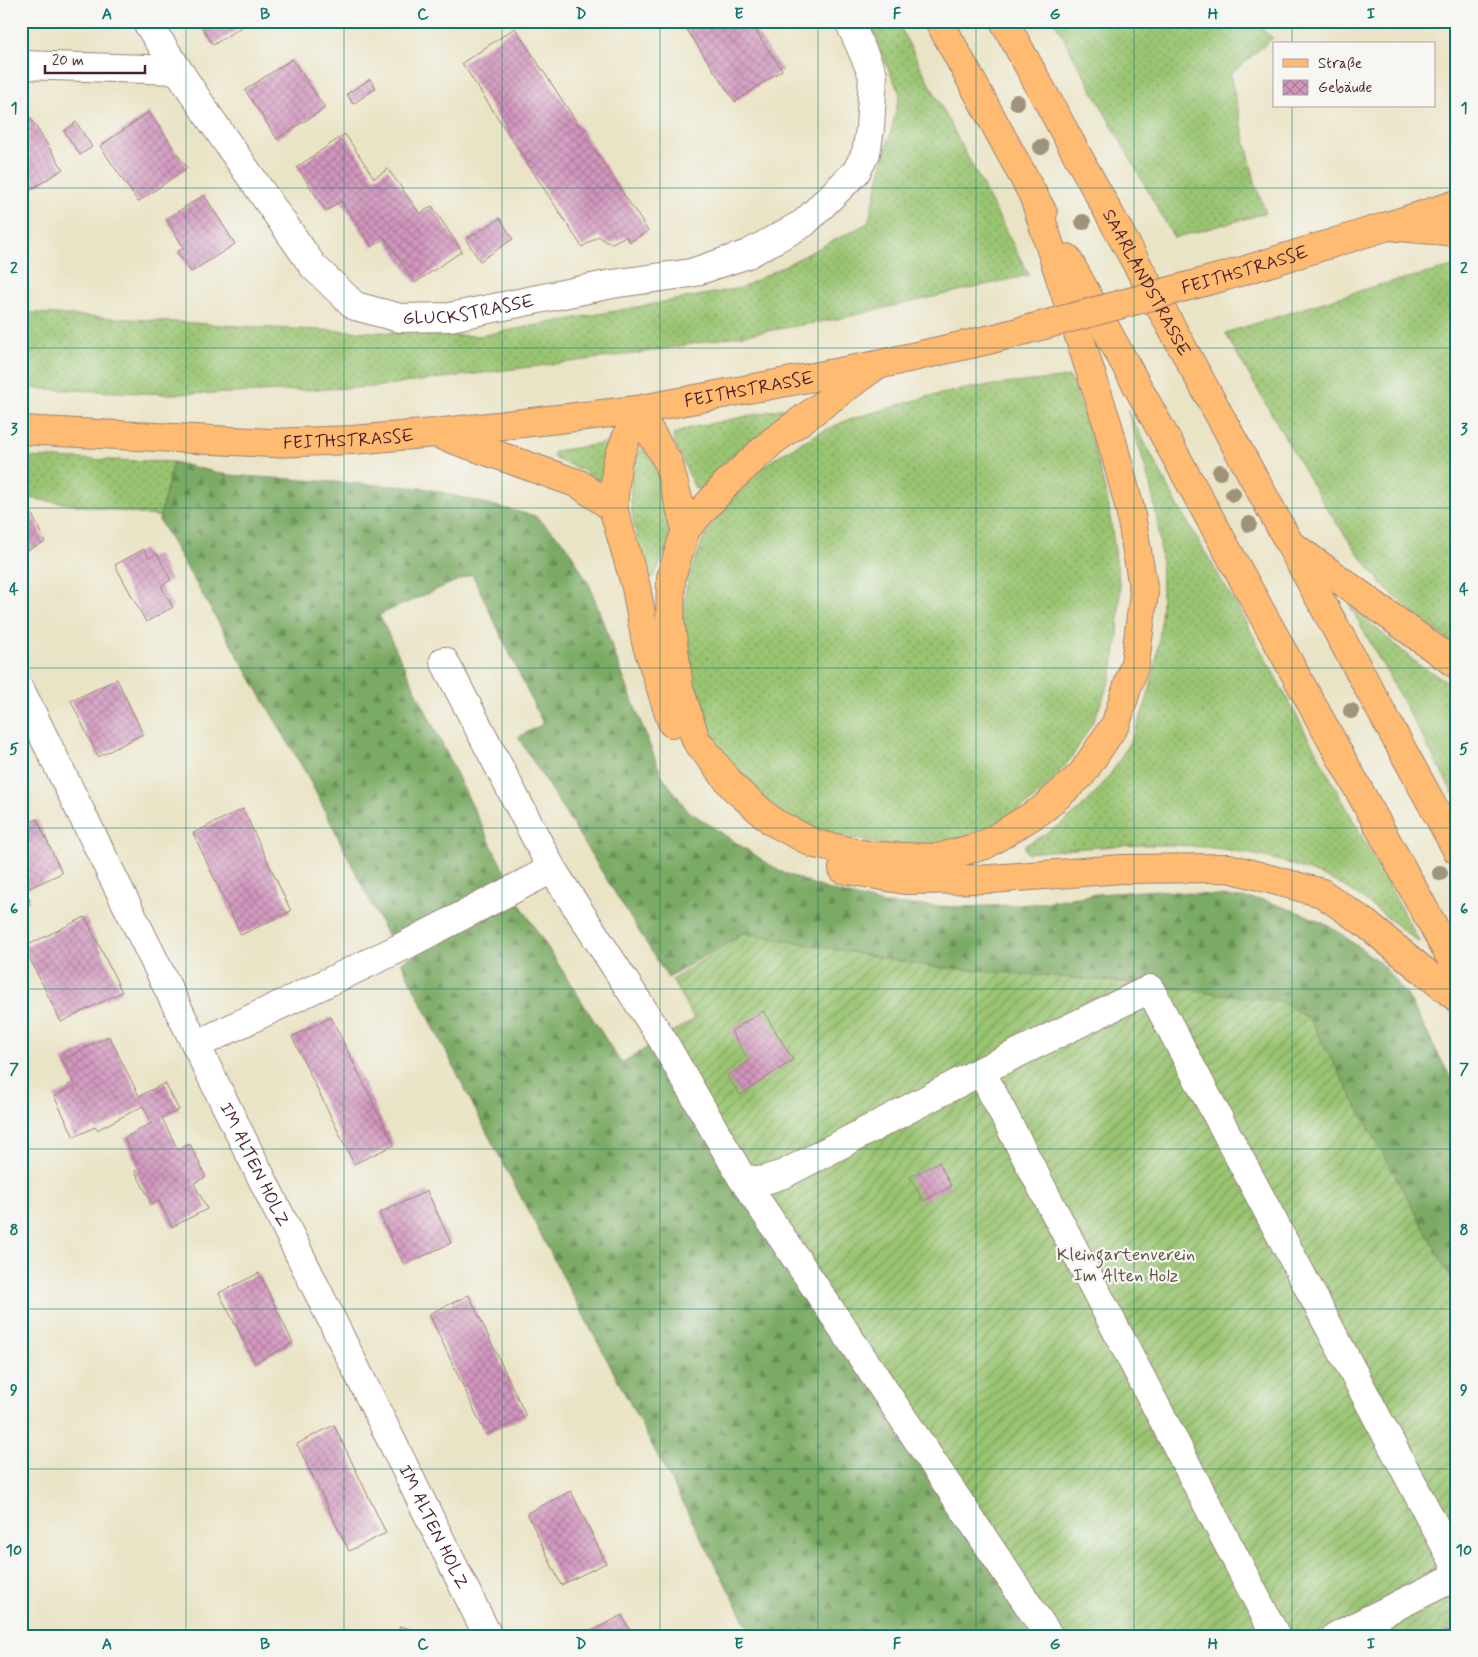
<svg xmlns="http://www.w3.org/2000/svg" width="1478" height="1657" viewBox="0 0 1478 1657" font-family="Mynerve,sans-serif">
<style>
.grass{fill:url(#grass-dots);stroke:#72724e}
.forest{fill:url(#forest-firs);stroke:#626447}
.garden{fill:url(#garden-furrows);stroke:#72724e}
.building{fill:url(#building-cross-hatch)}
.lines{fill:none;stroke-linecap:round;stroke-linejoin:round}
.minor-casing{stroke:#9a8278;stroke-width:30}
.major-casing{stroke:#9a8278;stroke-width:30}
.highway-casing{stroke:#9a8278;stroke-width:30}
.minor{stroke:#fff;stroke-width:28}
.major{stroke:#ffbb71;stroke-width:28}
.highway{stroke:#ffbb71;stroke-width:28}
.major-bridge-casing{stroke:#9a8278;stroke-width:30;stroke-linecap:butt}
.major-bridge{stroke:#ffbb71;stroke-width:28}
.tree{fill:#9f937c}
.grid{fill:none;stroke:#0f766e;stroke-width:1;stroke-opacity:0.55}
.labels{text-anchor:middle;stroke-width:4.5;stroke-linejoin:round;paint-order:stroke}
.street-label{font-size:18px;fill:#4a1f2b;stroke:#f6f6f2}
.park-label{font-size:18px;fill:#625140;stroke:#f6f6f2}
.neatline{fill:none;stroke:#0f766e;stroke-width:2}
.grid-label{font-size:16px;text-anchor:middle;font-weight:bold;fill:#0f766e}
</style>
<defs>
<pattern id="grass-dots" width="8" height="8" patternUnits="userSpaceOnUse" patternTransform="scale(1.25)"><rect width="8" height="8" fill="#99c471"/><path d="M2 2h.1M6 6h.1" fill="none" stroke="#7f9f5d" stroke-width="1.8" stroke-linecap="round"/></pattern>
<pattern id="forest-firs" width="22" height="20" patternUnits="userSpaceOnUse" patternTransform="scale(1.25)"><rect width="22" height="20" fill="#7aaa63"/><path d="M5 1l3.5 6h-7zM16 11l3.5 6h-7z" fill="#668a52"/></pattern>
<pattern id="garden-furrows" width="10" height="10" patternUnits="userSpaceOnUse" patternTransform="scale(1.25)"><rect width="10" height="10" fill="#99c471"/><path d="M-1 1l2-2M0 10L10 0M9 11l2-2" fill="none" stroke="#7f9f5d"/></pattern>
<pattern id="building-cross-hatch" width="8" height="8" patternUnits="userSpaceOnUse" patternTransform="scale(1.25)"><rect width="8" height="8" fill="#d196be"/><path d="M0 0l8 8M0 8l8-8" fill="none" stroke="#ac7a9b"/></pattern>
</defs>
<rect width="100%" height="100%" fill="#f6f6f2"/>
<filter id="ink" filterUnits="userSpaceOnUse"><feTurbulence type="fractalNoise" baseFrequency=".02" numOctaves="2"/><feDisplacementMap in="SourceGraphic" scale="10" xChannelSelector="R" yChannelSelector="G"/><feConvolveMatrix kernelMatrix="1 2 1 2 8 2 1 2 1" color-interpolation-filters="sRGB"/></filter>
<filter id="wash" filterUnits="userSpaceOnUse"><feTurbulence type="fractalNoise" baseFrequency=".0096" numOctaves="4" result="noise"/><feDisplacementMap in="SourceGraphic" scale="20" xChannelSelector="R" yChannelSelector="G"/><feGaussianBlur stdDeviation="1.12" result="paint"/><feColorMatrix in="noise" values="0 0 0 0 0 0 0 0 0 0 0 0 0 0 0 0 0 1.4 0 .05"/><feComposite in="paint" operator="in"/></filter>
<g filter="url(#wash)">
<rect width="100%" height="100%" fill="#eae4c6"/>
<!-- grass -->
<path class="grass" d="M866 21H897L1029 275 837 319 633 354 372 387 235 393 166 394 21 388V312L270 328 478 336 741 288 868 223 900 94Z
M1054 21H1253L1273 38 1230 75 1256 186 1266 213 1174 238Z
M1457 266V647L1419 618 1386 589 1357 552 1324 505 1225 333 1375 286Z
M1070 377 1088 425 1108 501 1120 589 1118 637 1111 678 1094 720 1072 757 1045 789 1017 813 981 831 944 844 903 849 803 828 746 786 706 732 689 693 682 616 688 578 702 542 720 510 742 482 775 458 811 437 845 421 926 397 976 387Z
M790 407 794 411 741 448 701 490 695 488 673 439 674 434 690 428Z
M1127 409 1178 506 1238 608 1420 943C1397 927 1376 907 1353 892 1333 879 1310 871 1287 863 1197 836 1119 845 1027 853L1024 846C1043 835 1065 824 1081 808 1157 735 1170 627 1158 527 1153 487 1139 448 1127 409Z
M607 443 609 444 602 480H597L582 470 555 459 553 456 555 451Z
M645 446 653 455 673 526 666 552 655 575 650 579 646 575C636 530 619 490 642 447Z
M21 457 173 462 161 517 21 497Z
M1350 606 1419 665 1457 687V800Z"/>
<!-- forest -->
<path class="forest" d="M173 462 228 475 424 488 535 516 565 543 590 586 619 666 661 774 687 810 779 871 829 890 884 904 964 907 1032 904 1097 894 1156 890 1263 900 1306 915 1333 928 1379 962 1395 980 1411 1002 1457 1090V1289L1310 1020 1134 983 933 967 743 933 668 978 518 737 543 724 472 574 379 615 508 879 388 937 308 777 159 520Z
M518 901 621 1063 653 1044 1037 1636H753L487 1133 401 962Z"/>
<!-- garden -->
<path class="garden" d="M743 933 933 967 1134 983 1283 1002 1310 1020 1457 1289V1636H1037L653 1044 694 1019 672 980Z"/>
<g id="blocks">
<!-- building -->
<path class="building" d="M198 21H251L213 45Z
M681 21H749L782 70 735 102Z
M515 28 648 231 630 242 626 236 612 243 606 242 599 236 582 247 462 63Z
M292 59 325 108 277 139 245 90Z
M370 79 376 88 353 104 347 94Z
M149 112 187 168 138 202 100 146Z
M29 116 63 169 21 196V121Z
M76 122 92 147 80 155 64 131Z
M345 134 374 178 388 169 420 214 432 206 462 251 415 283 385 238 372 247 341 201 326 211 297 167Z
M204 195 235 244 191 272 177 252 184 248 166 219Z
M500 218 513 239 480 261 466 240Z
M29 508 45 542 21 553V512Z
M144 549 149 558 157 554 171 580 161 586 173 607 146 622 115 565Z
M117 679 143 734 98 757 71 701Z
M243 809 291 911 241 935 193 833Z
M37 819 62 873 25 890 30 901 21 905V827Z
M85 917 122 992 61 1022 24 947Z
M763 1011 793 1060 740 1095 727 1076 749 1061 731 1031Z
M331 1017 394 1145 354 1164 292 1037Z
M109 1036 139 1096 165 1083 179 1110 162 1118 178 1150 190 1144 206 1177 194 1183 207 1209 172 1227 159 1201 152 1204 135 1171 139 1169 124 1138 152 1123 143 1106 97 1130 95 1127 74 1137 54 1096 75 1086 62 1060Z
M939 1162 951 1186 923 1201 910 1177Z
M427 1191 451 1243 404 1265 379 1213Z
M259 1273 293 1343 255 1363 219 1293Z
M469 1295 526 1416 486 1435 429 1314Z
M334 1425 386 1533 349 1551 297 1444Z
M571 1491 606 1563 561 1585 527 1513Z
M622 1615 633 1636H592L590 1632Z
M400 1626 430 1635V1636H397Z
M1457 1627V1636H1435Z"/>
</g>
</g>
<g filter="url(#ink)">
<use href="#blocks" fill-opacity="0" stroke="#9a8278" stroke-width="1"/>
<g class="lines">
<defs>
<g id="minor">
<path id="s1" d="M146 21 207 114 313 266 355 306 400 318 450 317 612 284 691 273 748 254 804 223 856 172 866 153 870 129 873 75 849 21"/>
<path d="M21 65 178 70"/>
<path d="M444 661 552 869"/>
<path id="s2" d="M21 691 488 1636"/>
<path d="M196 1045 402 947 552 869 662 1039 742 1178 1049 1636"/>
<path d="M742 1178 761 1181 784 1174 981 1071"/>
<path d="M1276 1636 981 1071 1150 989 1457 1568"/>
<path d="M1336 1636 1457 1576"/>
</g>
<g id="major">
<path d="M1388 226 1457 204"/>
<path id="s3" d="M21 430 271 443 353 440 435 433 637 410 877 365 992 339"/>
</g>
<g id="highway">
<path d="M939 21 1043 213"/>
<path id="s4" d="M1004 21 1457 850"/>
<path d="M1388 226 1457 232"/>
<path d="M1067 258 1457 969"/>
<path d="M877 365 773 441 728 482 686 529 671 577 670 620 679 688 696 740 734 788 773 822 815 844 872 856 937 858 985 845 1043 809 1082 774 1116 723 1135 663 1144 593 1130 509 1108 426 1034 197"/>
<path d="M637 410 668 462 686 529"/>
<path d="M435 433 579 484 613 508 636 587 646 642 672 723"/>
<path d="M613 508 617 462 637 410"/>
<path d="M1296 548 1457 665"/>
<path d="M843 869 905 880 992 879 1121 869 1229 868 1322 893 1365 923 1457 998"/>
</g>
</defs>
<!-- minor casing -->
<use href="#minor" class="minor-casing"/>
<!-- major casing -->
<use href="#major" class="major-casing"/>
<!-- highway casing -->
<use href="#highway" class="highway-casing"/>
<!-- minor -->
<use href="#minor" class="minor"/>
<!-- major -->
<use href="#major" class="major"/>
<!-- highway -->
<use href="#highway" class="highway"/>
<defs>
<g id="major-bridge">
<path id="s5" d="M992 339 1226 276 1388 226"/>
</g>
</defs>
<!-- major-bridge casing -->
<use href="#major-bridge" class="major-bridge-casing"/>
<!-- major-bridge -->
<use href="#major-bridge" class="major-bridge"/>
</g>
<!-- trees -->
<g class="tree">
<circle cx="1017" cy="102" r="8"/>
<circle cx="1041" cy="147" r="8"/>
<circle cx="1083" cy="222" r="8"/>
<circle cx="1220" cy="472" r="8"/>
<circle cx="1233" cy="494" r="8"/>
<circle cx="1249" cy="524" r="8"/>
<circle cx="1351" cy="711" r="8"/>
<circle cx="1440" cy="873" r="8"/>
</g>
</g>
<!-- grid -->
<path class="grid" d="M186 21V1636M344 21V1636M502 21V1636M660 21V1636M818 21V1636M976 21V1636M1134 21V1636M1292 21V44M1292 106V1636M21 188H1457M21 348H1457M21 508H1457M21 668H1457M21 828H1457M21 989H1457M21 1149H1457M21 1309H1457M21 1469H1457"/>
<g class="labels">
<!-- street labels -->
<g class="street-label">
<text dy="6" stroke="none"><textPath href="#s5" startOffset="262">FEITHSTRASSE</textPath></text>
<text dy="6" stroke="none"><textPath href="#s4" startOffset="298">SAARLANDSTRASSE</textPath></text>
<text dy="6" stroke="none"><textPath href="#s1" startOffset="470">GLUCKSTRASSE</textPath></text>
<text dy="6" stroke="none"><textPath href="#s3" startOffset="732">FEITHSTRASSE</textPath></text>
<text dy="6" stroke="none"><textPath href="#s3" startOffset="328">FEITHSTRASSE</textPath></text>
<text dy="6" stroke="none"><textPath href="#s2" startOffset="528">IM ALTEN HOLZ</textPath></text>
<text dy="6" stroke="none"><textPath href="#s2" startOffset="932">IM ALTEN HOLZ</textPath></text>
</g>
<!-- park labels -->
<g class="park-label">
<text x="1126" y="1260">Kleingartenverein<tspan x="1126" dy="21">Im Alten Holz</tspan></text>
</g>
</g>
<!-- margin -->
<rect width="1478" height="1657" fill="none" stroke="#f6f6f2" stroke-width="55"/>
<!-- legend -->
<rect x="1273" y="42" width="162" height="65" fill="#f6f6f2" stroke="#b1a0a2"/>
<rect x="1283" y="59" width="25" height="8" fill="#ffbb71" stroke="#b1a0a2"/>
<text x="1318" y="68" font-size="15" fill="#4a1f2b">Straße</text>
<rect x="1283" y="80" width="25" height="15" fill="url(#building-cross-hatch)" stroke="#b1a0a2"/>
<text x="1318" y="92" font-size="15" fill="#4a1f2b">Gebäude</text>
<!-- scale -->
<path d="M45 65v8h100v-8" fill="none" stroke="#4a1f2b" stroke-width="2.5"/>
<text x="52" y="65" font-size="15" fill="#4a1f2b" stroke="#f6f6f2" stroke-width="4" paint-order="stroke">20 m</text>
<rect x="28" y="28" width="1422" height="1602" class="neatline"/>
<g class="grid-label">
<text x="107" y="19">A</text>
<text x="265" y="19">B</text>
<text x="423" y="19">C</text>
<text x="581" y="19">D</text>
<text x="739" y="19">E</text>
<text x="897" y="19">F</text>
<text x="1055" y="19">G</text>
<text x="1213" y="19">H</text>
<text x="1371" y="19">I</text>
<text x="14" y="113">1</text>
<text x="1464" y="113">1</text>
<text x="14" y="273">2</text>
<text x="1464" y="273">2</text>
<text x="14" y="434">3</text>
<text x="1464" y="434">3</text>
<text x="14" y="594">4</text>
<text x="1464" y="594">4</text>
<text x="14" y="754">5</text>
<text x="1464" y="754">5</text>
<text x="14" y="914">6</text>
<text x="1464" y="914">6</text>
<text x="14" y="1074">7</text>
<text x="1464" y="1074">7</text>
<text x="14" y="1235">8</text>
<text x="1464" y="1235">8</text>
<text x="14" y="1395">9</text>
<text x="1464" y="1395">9</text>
<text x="14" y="1555">10</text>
<text x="1464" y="1555">10</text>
<text x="107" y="1649">A</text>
<text x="265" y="1649">B</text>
<text x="423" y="1649">C</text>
<text x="581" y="1649">D</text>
<text x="739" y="1649">E</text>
<text x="897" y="1649">F</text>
<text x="1055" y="1649">G</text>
<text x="1213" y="1649">H</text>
<text x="1371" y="1649">I</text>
</g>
</svg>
